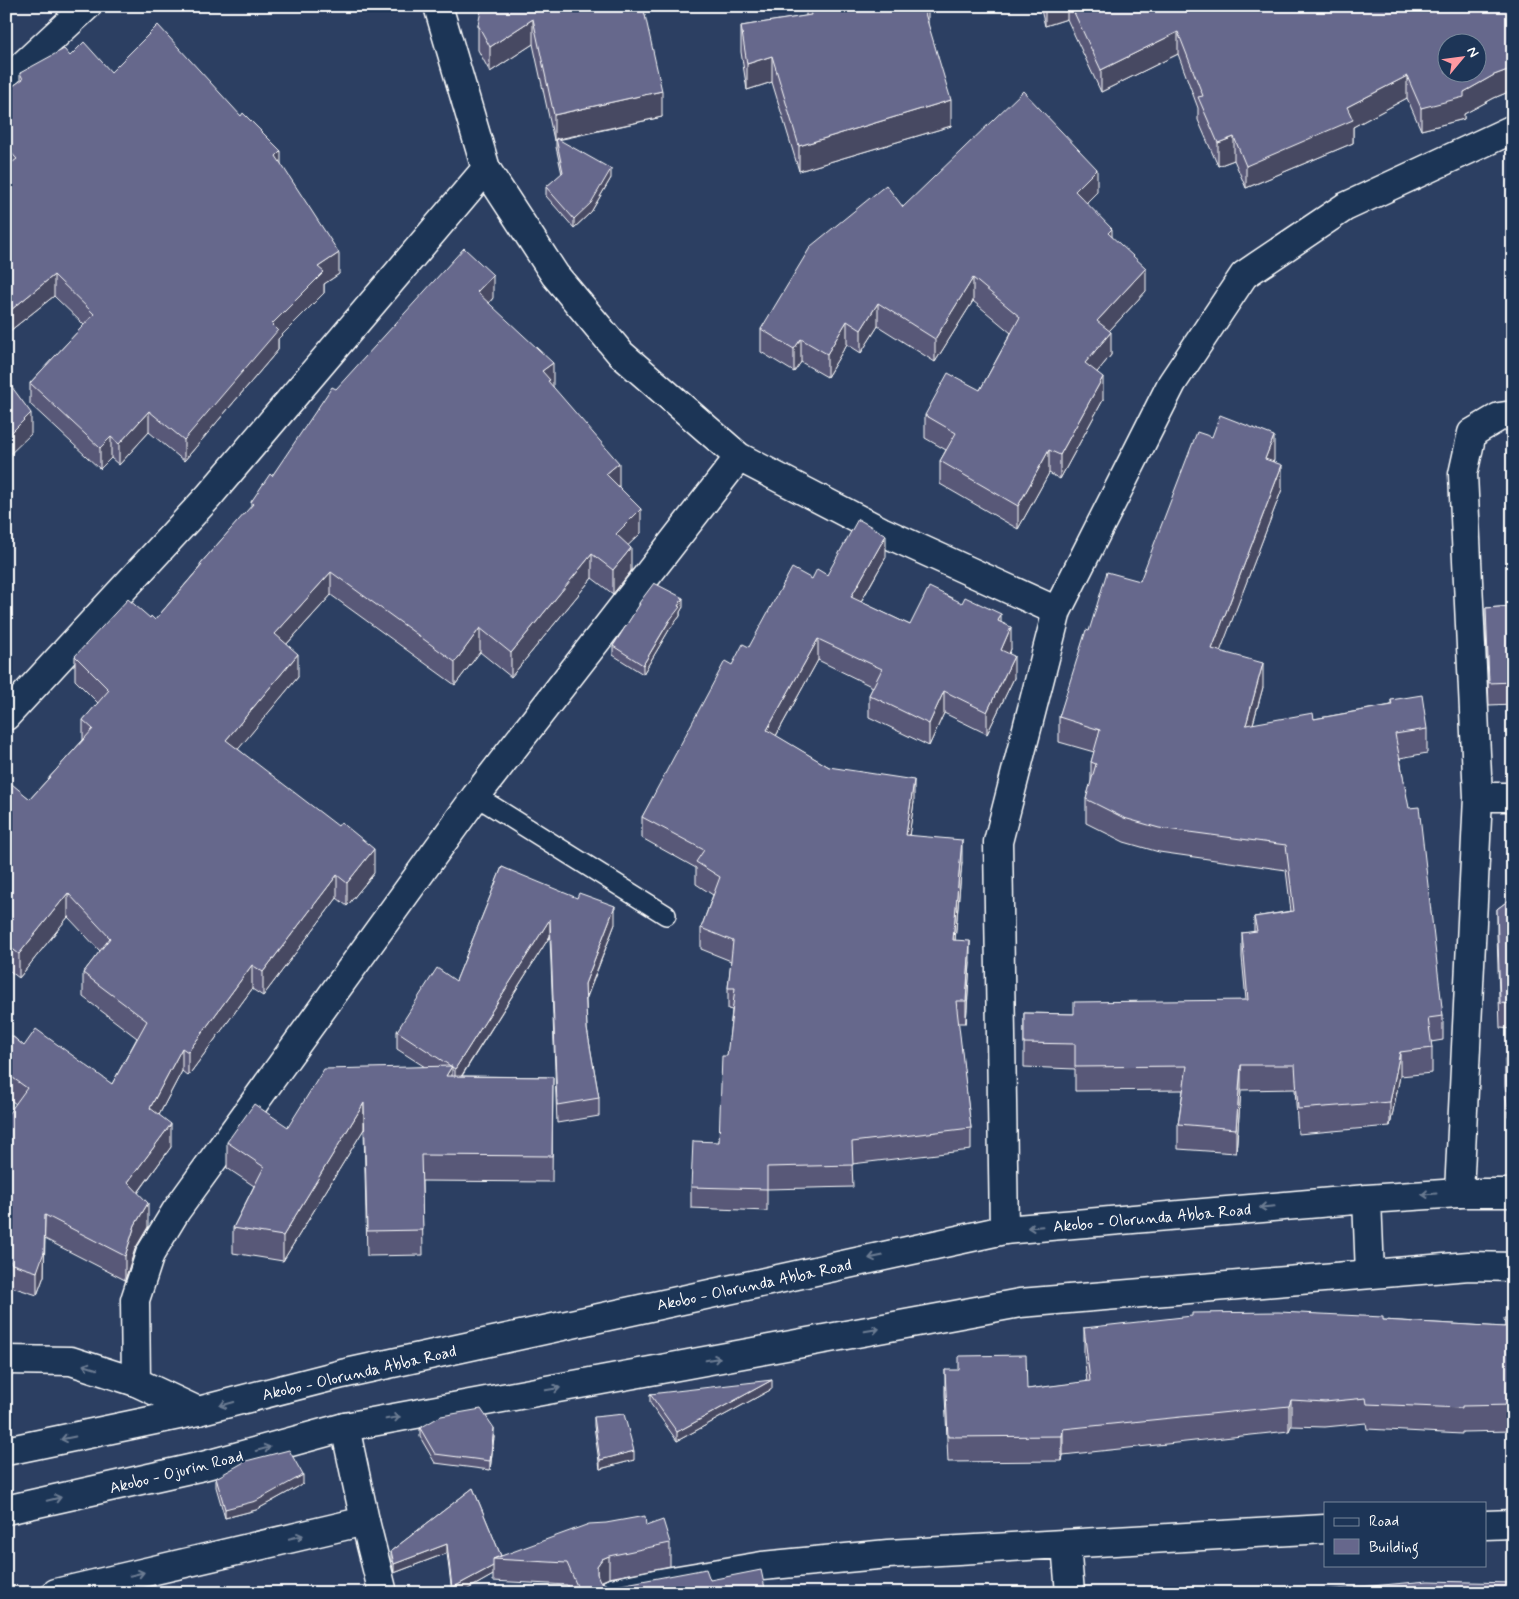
<svg xmlns="http://www.w3.org/2000/svg" width="1519" height="1599" viewBox="0 0 1519 1599" font-family="Mynerve,sans-serif">
<style>
.lines{fill:none;stroke-linecap:round;stroke-linejoin:round}
.service-casing{stroke:#fff;stroke-width:22}
.minor-casing{stroke:#fff;stroke-width:31}
.tertiary-casing{stroke:#fff;stroke-width:31}
.secondary-casing{stroke:#fff;stroke-width:31}
.motorway-casing{stroke:#fff;stroke-width:31}
.service{stroke:#1d3557;stroke-width:19}
.minor{stroke:#1d3557;stroke-width:28}
.tertiary{stroke:#1d3557;stroke-width:28}
.secondary{stroke:#1d3557;stroke-width:28}
.motorway{stroke:#1d3557;stroke-width:28}
.wall{fill:#585978;stroke:#fff}
.shaded-wall{fill:#474862;stroke:#fff}
.building{fill:#66678c;stroke:#fff;fill-rule:evenodd}
.oneway{stroke:#6c7c92}
.labels{text-anchor:middle;stroke-width:4;stroke-linejoin:round;paint-order:stroke}
.street-label{font-size:16px;fill:#fff;stroke:#1d3557}
</style>
<rect width="100%" height="100%" fill="#2c3f62"/>
<filter id="ink" filterUnits="userSpaceOnUse"><feTurbulence type="fractalNoise" baseFrequency=".02" numOctaves="2"/><feDisplacementMap in="SourceGraphic" scale="10" xChannelSelector="R" yChannelSelector="G"/><feConvolveMatrix kernelMatrix="1 2 1 2 8 2 1 2 1" color-interpolation-filters="sRGB"/></filter>
<g filter="url(#ink)">
<g class="lines">
<defs>
<path id="service" d="M476 796 666 915"/>
<path id="minor" d="M438 6 486 169 555 275 621 354 739 457 881 531 1057 611
M6 81 87 6
M6 716 209 496 486 169
M1478 797H1513
M1459 1193 1478 797 1463 474 1472 433 1499 417 1513 415
M1004 1230 998 842 1057 611 1172 383 1244 275 1345 207 1513 129
M198 1411 136 1382 135 1300 150 1254 176 1211 476 796 739 457
M1485 1525 1513 1524
M1066 1544 1070 1593
M612 1593 660 1583 762 1566 888 1554 1325 1529"/>
<path id="tertiary" d="M345 1427 365 1521 383 1593"/>
<path id="secondary" d="M1367 1199 1370 1274
M6 1451 198 1411 342 1374 1004 1230 1367 1199 1459 1193H1513
M6 1510 203 1466 345 1427 1020 1303 1469 1266 1513 1267"/>
<path id="motorway" d="M6 1360 71 1361 136 1382
M56 1593 365 1521"/>
</defs>
<!-- service casing -->
<use href="#service" class="service-casing"/>
<!-- minor casing -->
<use href="#minor" class="minor-casing"/>
<!-- tertiary casing -->
<use href="#tertiary" class="tertiary-casing"/>
<!-- secondary casing -->
<use href="#secondary" class="secondary-casing"/>
<!-- motorway casing -->
<use href="#motorway" class="motorway-casing"/>
<!-- service -->
<use href="#service" class="service"/>
<!-- minor -->
<use href="#minor" class="minor"/>
<!-- tertiary -->
<use href="#tertiary" class="tertiary"/>
<!-- secondary -->
<use href="#secondary" class="secondary"/>
<!-- motorway -->
<use href="#motorway" class="motorway"/>
</g>
<!-- wall -->
<path class="wall" d="M643 6 662 117 558 140 611 178 591 212 574 228 546 196V187L562 174 556 147V140H554L533 44 490 72 478 50V25Z
M806 6H928V24L951 126 799 171 772 82 747 90 741 52V26L806 16Z
M1040 6H1513V90L1494 98 1464 114V119L1421 130 1407 98 1353 127V143L1246 188 1234 160 1218 166 1198 120V108L1178 54 1101 92 1067 19 1045 26Z
M70 56 111 72 281 165 339 274 324 284V293L278 339V350L184 461 149 432 119 465 111 458 100 469 30 404V383L84 325 54 296 6 334V91L20 81V73Z
M1097 192 1086 203 1112 237 1146 291 1109 331 1111 355 1097 372 1103 400 1060 479 1049 473 1018 529 940 484V461L946 450 925 438V415L980 390 1011 333 973 301 935 362 878 326 861 353 847 344 827 377 801 362 794 372 761 352V329L903 207Z
M493 298 489 303 553 387 619 486V487L641 533 628 545 631 571 613 594 592 578 511 677 480 652 455 685 331 595 287 644 298 677 238 749 374 873 347 906 337 898 263 996 252 989 188 1076 182 1071 159 1115 171 1147 138 1193 148 1227 135 1249 125 1280 45 1239 44 1276 37 1295 12 1287 6 1278V1117L16 1104 6 1097V1031L24 1046 112 1084 137 1038 83 997V973L100 951 68 917 19 978 6 968V781L30 799 83 740V720L98 703 75 680V656L150 618 155 620 200 567V564L251 507V502L272 476 336 389Z
M1212 437 1274 460 1273 462 1282 489 1220 651 1263 687 1253 724 1314 719 1391 705V700L1427 729V753L1400 758 1443 1016V1040L1431 1042 1432 1048V1073L1400 1076 1390 1126 1298 1134 1295 1089 1241 1090 1236 1153 1178 1149V1124L1183 1090 1075 1091V1069L1024 1067V1013L1074 1014 1246 1000 1242 957V933L1254 932V917L1291 911 1286 870 1159 852 1124 842 1086 823V799L1091 782V762L1094 752 1059 742V717L1089 631 1140 581Z
M886 557 861 602 910 625 1001 622 1011 649 1009 654 1014 678 987 734 944 713 929 746 869 717V695L873 687 818 660 776 736 829 767 914 802 909 835 962 862 955 941 970 963 966 1023H958L971 1128V1150L852 1164 853 1187 767 1189V1211L691 1208V1187L719 1142 732 1010 728 1009V988L731 961 701 949V928L713 895 696 884V868L642 838V817L732 665 812 579Z
M639 603 683 607 680 612V616L669 630 643 674 613 655V646L639 606Z
M1513 606V704L1489 705 1486 630V608Z
M502 867 615 924 586 1000 587 1029 599 1098V1116L557 1123 550 936 462 1076 553 1077 552 1182 422 1181 423 1255 367 1256 364 1129 283 1261 233 1253V1228L254 1186 227 1168V1142L288 1127 425 1067 397 1049V1031L456 981Z
M1513 897V1029L1500 1028 1497 934V909Z
M1513 1044V1122L1508 1116 1505 1085V1059Z
M1513 1318V1431L1462 1432V1434L1367 1429 1366 1423 1325 1427 1291 1426 1289 1431 1063 1455 1062 1461 948 1462 945 1395V1370L1027 1389 1087 1382 1084 1353V1328L1383 1320 1504 1327Z
M772 1389 677 1441 650 1403V1394Z
M594 1417 634 1460 600 1469 594 1426Z
M420 1428 494 1437 490 1470 435 1463 420 1437Z
M216 1478 303 1484 256 1510 225 1518 216 1487Z
M473 1488 501 1556 646 1526 670 1543V1566L609 1578 602 1582 607 1585 615 1586 710 1580 766 1593H570L567 1585 493 1581V1575L461 1593H452L447 1553 394 1573 391 1560V1551Z"/>
<!-- shaded-wall -->
<path class="shaded-wall" d="M1045 6H1067V19L1045 26Z
M533 19V44L490 72V47Z
M1178 32V54L1101 92V70Z
M772 56V82L747 90V64Z
M1513 68V90L1494 98 1464 114V119L1421 130V108L1464 92 1494 75Z
M1407 76V98L1353 127V143L1246 188V166L1347 107Z
M662 91V117L554 140V115Z
M951 100V126L799 171V146Z
M1234 137V160L1218 166V143Z
M281 151V172L276 156Z
M611 169V178L591 212 574 228V219Z
M1097 169V192L1075 214V191Z
M1112 229V252L1108 233Z
M339 253V274L324 284V293L278 339V350L184 461V440L272 324 318 267Z
M1146 268V291L1097 344V321Z
M54 275V296L6 334V314Z
M493 275V298L477 316V292Z
M973 278V301L935 362V339Z
M878 303V326L861 353V330Z
M847 321V344L827 377V354Z
M1111 332V355L1085 387V363Z
M801 339V362L794 372V349Z
M553 363V387L550 389 542 371Z
M1103 377V400L1060 479V455Z
M149 411V432L119 465V444Z
M31 413V434L6 458V438Z
M1274 436V460L1265 483V459Z
M111 437V458L100 469V448Z
M1049 450V473L1018 529V506Z
M619 463V486L606 498V474Z
M1282 465V489L1212 673V649Z
M641 509V533L616 557V534Z
M886 535V557L851 619V597Z
M631 548V571L613 594V570Z
M592 554V578L511 677V653Z
M331 572V595L275 657V634Z
M683 598V607L680 612V616L669 630 643 674V665Z
M1001 614V636L998 621Z
M1011 627V649L1001 672V650Z
M480 628V652L455 685V662Z
M818 639V660L767 752V730Z
M298 654V677L226 764V740Z
M1014 656V678L987 734V712Z
M1263 663V687L1246 749V725Z
M944 691V713L929 746V724Z
M914 780V802L906 857V835Z
M962 840V862L953 962V940Z
M374 849V873L347 906V883Z
M337 875V898L263 996V972Z
M68 893V917L19 978V954Z
M615 906V924L585 1001V984Z
M550 919V936L455 1086V1069Z
M970 941V963L966 1023V1001Z
M252 965V989L188 1076V1052Z
M182 1048V1071L150 1132V1108Z
M1400 1052V1076L1390 1126V1102Z
M1241 1065V1090L1236 1153V1129Z
M452 1066V1091L446 1076Z
M364 1103V1129L283 1261V1236Z
M171 1124V1147L128 1206V1182Z
M148 1203V1227L135 1249 125 1280V1256L135 1225Z
M45 1215 44 1276 37 1295V1272Z
M772 1380V1389L677 1441V1432Z
M1291 1400V1426L1289 1431V1406Z
M494 1428V1437L490 1470V1461Z
M1063 1429V1455L1062 1461V1436Z
M634 1451V1460L600 1469V1460Z
M303 1475V1484L256 1510 225 1518V1509Z
M447 1544V1553L394 1573V1564Z
M609 1556V1578L602 1581 597 1589V1566L602 1559Z
M493 1566V1575L461 1593H452V1588Z"/>
<!-- building -->
<path class="building" d="M482 6H643L662 91 554 115 533 19 490 47 478 25Z
M809 6H928V9L924 10 951 100 799 146 772 56 747 64 741 26 811 15Z
M1071 6H1513V68L1494 75 1464 92V97L1421 108 1407 76 1347 107 1353 120 1246 166 1234 137 1218 143 1198 97 1203 96 1178 32 1101 70ZM1446 42H1476V72H1446Z
M158 25 241 116 243 113 281 151 276 156 339 253 318 267 324 272 272 324 278 330 184 440 149 411 119 444 111 437 100 448 30 383 94 314 54 275 6 314V167L17 159 6 147V91L23 79 20 73 64 49 70 56 84 42 111 72Z
M1023 91 1097 169 1075 191 1112 229 1108 233 1146 268 1097 321 1111 332 1085 363 1103 377 1060 455 1049 450 1018 506 940 461 956 433 925 415 948 373 980 390 1020 317 973 278 935 339 878 303 861 330 847 321 827 354 801 339 794 349 761 329 811 246 886 185 903 207Z
M556 138 611 169 591 203 574 219 546 187 563 172Z
M464 248 493 275 477 292 553 363 542 371 550 380 548 381 619 463 606 474 641 509 616 534 631 548 613 570 592 554 511 653 480 628 455 662 331 572 275 634 298 654 226 740 338 826 341 822 374 849 347 883 337 875 263 972 252 965 188 1052 182 1048 150 1108 171 1124 128 1182 148 1203 135 1225 125 1256 45 1215 44 1252 37 1272 12 1264 6 1255V1117L27 1088 6 1073V1031L24 1046 36 1029 112 1084 147 1021 83 973 110 938 68 893 19 954 6 944V781L7 780 30 799 93 729 83 720 109 690 75 656 128 599 150 618 151 616 155 620 202 565 200 564 253 504 251 502 270 474 272 476 332 387 336 389Z
M6 379 31 413 6 438Z
M1220 415 1274 436 1265 459 1282 465 1212 649 1263 663 1246 725 1313 713 1314 719 1392 705 1391 700 1422 695 1427 729 1395 734 1409 808 1419 807 1443 1016 1428 1018 1432 1048 1400 1052 1390 1102 1298 1109 1295 1065H1241L1236 1129 1178 1124 1187 1066 1075 1067V1044L1024 1043V1013L1074 1014V1002L1248 1000 1242 933 1257 931 1254 917 1294 911 1286 845 1159 828 1124 818 1086 799 1096 764 1091 762 1100 730 1059 717 1086 630 1089 631 1107 572 1140 581 1197 432 1212 437Z
M858 519 886 535 851 597 910 625 929 587 962 603 965 597 1001 614 998 621 1011 627 1001 650 1014 656 987 712 944 691 929 724 869 695 882 669 818 639 767 730 829 767 914 780 906 835 962 840 953 940 970 941 966 1001H956L971 1128 852 1142 853 1165 767 1167V1189L691 1187 693 1141 719 1142 722 1056H727L735 988H728L733 941 701 928 720 877 696 862 704 850 642 817 725 661 732 665 743 644 749 647 792 568 812 579 817 569 827 575Z
M654 583 683 598 678 606 680 607 669 621 643 665 613 646 640 604 639 603Z
M1513 606V682L1489 683 1486 608Z
M502 867 577 898 579 893 615 906 585 984 587 1029 599 1098 557 1105 550 919 455 1069 397 1031 437 968 456 981Z
M1513 897V1004L1500 1003 1497 909Z
M1513 1044V1097L1508 1091 1505 1059Z
M452 1066 446 1076 553 1077 552 1156 421 1155 423 1230 367 1231 364 1103 283 1236 233 1228 264 1167 227 1142 254 1104 288 1127 324 1069Z
M1279 1312 1383 1317V1320L1505 1327 1504 1318H1513V1405L1462 1406V1408L1367 1404 1366 1398 1325 1402 1291 1400 1289 1406 1063 1429 1062 1436 948 1437 945 1370H959V1356L1026 1355 1027 1389 1090 1381 1084 1328 1192 1316V1313Z
M772 1380 677 1432 650 1394Z
M481 1409 494 1428 490 1461 435 1454 420 1428 441 1416Z
M624 1414 634 1451 600 1460 594 1417Z
M289 1450 303 1475 256 1501 225 1509 216 1478 246 1461Z
M473 1488 501 1556 493 1559V1566L452 1588 447 1544 394 1564 391 1551Z
M645 1516 646 1526 663 1520 670 1543 609 1556 602 1559 597 1566V1574L600 1581 607 1585 615 1586 706 1569 710 1580 761 1570 766 1593H580L567 1563 493 1559 589 1524 606 1523Z
M1428 1581 1513 1583V1593H1326V1590Z"/>
<!-- one-way arrows -->
<defs><path id="oneway-shaft" d="M-6 0H5M1.5-3L5.5 0L1.5 3" fill="none" stroke-width="1.6" stroke-linecap="round" stroke-linejoin="round" transform="scale(1.25)"/></defs>
<g class="oneway">
<use href="#oneway-shaft" transform="translate(1429 1194) rotate(176)"/>
<use href="#oneway-shaft" transform="translate(1267 1207) rotate(175)"/>
<use href="#oneway-shaft" transform="translate(1035 1227) rotate(175)"/>
<use href="#oneway-shaft" transform="translate(876 1257) rotate(168)"/>
<use href="#oneway-shaft" transform="translate(872 1330) rotate(-10)"/>
<use href="#oneway-shaft" transform="translate(713 1359) rotate(-10)"/>
<use href="#oneway-shaft" transform="translate(90 1367) rotate(-163)"/>
<use href="#oneway-shaft" transform="translate(553 1389) rotate(-10)"/>
<use href="#oneway-shaft" transform="translate(227 1404) rotate(165)"/>
<use href="#oneway-shaft" transform="translate(393 1418) rotate(-10)"/>
<use href="#oneway-shaft" transform="translate(68 1438) rotate(168)"/>
<use href="#oneway-shaft" transform="translate(263 1449) rotate(-15)"/>
<use href="#oneway-shaft" transform="translate(54 1499) rotate(-13)"/>
<use href="#oneway-shaft" transform="translate(296 1537) rotate(-13)"/>
<use href="#oneway-shaft" transform="translate(137 1574) rotate(-13)"/>
</g>
</g>
<g class="labels">
<!-- street labels -->
<g class="street-label">
<text transform="translate(1152 1217) rotate(-5)" y="6">Akobo - Olorunda Abba Road</text>
<text transform="translate(754 1284) rotate(-12)" y="6">Akobo - Olorunda Abba Road</text>
<text transform="translate(359 1372) rotate(-13)" y="6">Akobo - Olorunda Abba Road</text>
<text transform="translate(176 1471) rotate(-14)" y="6">Akobo - Ojurin Road</text>
</g>
</g>
<!-- margin -->
<rect width="1519" height="1599" fill="none" stroke="#1d3557" stroke-width="25"/>
<rect x="12" y="12" width="1494" height="1574" fill="none" stroke="#fff" stroke-width="2" filter="url(#ink)"/>
<!-- legend -->
<rect x="1324" y="1502" width="162" height="65" fill="#1d3557" stroke="#77869a"/>
<rect x="1334" y="1518" width="25" height="8" fill="#1d3557" stroke="#77869a"/>
<text x="1369" y="1526" font-size="15" fill="#ffffff">Road</text>
<rect x="1334" y="1539" width="25" height="15" fill="#66678c" stroke="#77869a"/>
<text x="1369" y="1552" font-size="15" fill="#ffffff">Building</text>
<!-- north arrow -->
<g transform="translate(1462 58) rotate(61)"><circle r="24" fill="#1d3557" stroke="#77869a"/>
<path d="M0-4L9 19L0 12L-9 19Z" fill="#ff9aa2"/>
<text y="-8" font-size="14" font-weight="bold" text-anchor="middle" fill="#ffffff">N</text>
</g>
</svg>
